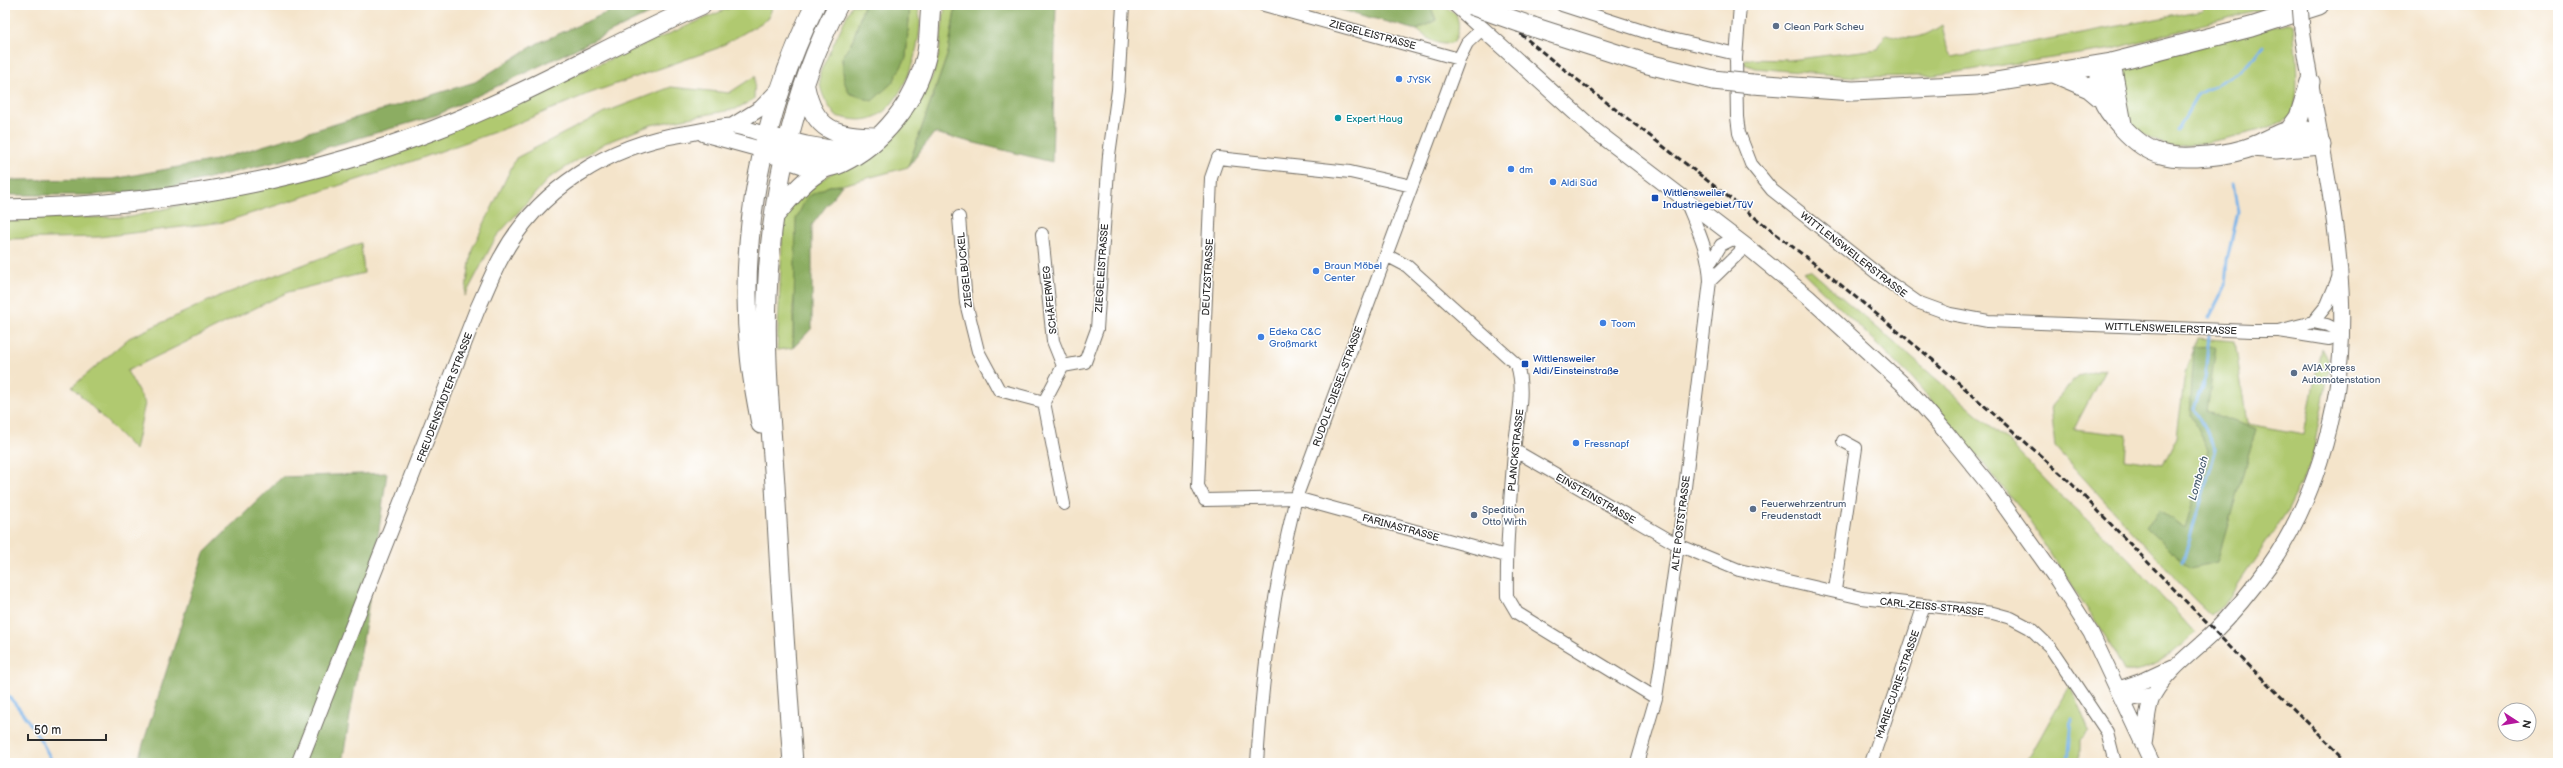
<svg xmlns="http://www.w3.org/2000/svg" width="2563" height="768" viewBox="0 0 2563 768" font-family="'Balsamiq Sans',sans-serif">
<style>
.green{fill:#b0c96f;stroke:#6e7a4d}
.forest{fill:#8cad62;stroke:#5c6c46}
.lines{fill:none;stroke-linecap:round;stroke-linejoin:round}
.stream{stroke:#77b3e9;stroke-width:3}
.minor-casing{stroke:#716c63;stroke-width:14}
.tertiary-casing{stroke:#716c63;stroke-width:17}
.primary-casing{stroke:#716c63;stroke-width:21}
.minor{stroke:#fff;stroke-width:12}
.tertiary{stroke:#fff;stroke-width:15}
.primary{stroke:#fff;stroke-width:19}
.rail{stroke:#2b2b2b;stroke-width:3;stroke-dasharray:6 3;stroke-linecap:butt}
.tertiary-bridge-casing{stroke:#716c63;stroke-width:17;stroke-linecap:butt}
.primary-bridge-casing{stroke:#716c63;stroke-width:21;stroke-linecap:butt}
.tertiary-bridge{stroke:#fff;stroke-width:15}
.primary-bridge{stroke:#fff;stroke-width:19}
.service-dot{fill:#5c6f8a;stroke:#fff;stroke-width:1.5}
.shop-dot{fill:#3f7fe0;stroke:#fff;stroke-width:1.5}
.culture-dot{fill:#0f9aa8;stroke:#fff;stroke-width:1.5}
.transit-dot{fill:#1a4fb4;stroke:#fff;stroke-width:1.5}
.labels{text-anchor:middle;stroke-width:3;stroke-linejoin:round;paint-order:stroke}
.service-label{font-size:10px;fill:#4e5e75;stroke:#fff;text-anchor:start}
.street-label{font-size:10px;fill:#2b2b2b;stroke:#fff}
.shop-label{font-size:10px;fill:#366cbe;stroke:#fff;text-anchor:start}
.culture-label{font-size:10px;fill:#0d838f;stroke:#fff;text-anchor:start}
.transit-label{font-size:10px;fill:#164399;stroke:#fff;text-anchor:start}
.water-label{font-size:11px;font-style:italic;fill:#465b6e;stroke:#fff}
</style>
<rect width="100%" height="100%" fill="#fff"/>
<filter id="ink" filterUnits="userSpaceOnUse"><feTurbulence type="fractalNoise" baseFrequency=".025" numOctaves="2"/><feDisplacementMap in="SourceGraphic" scale="8" xChannelSelector="R" yChannelSelector="G"/><feConvolveMatrix kernelMatrix="1 2 1 2 8 2 1 2 1" color-interpolation-filters="sRGB"/></filter>
<filter id="wash" filterUnits="userSpaceOnUse"><feTurbulence type="fractalNoise" baseFrequency=".012" numOctaves="4" result="noise"/><feDisplacementMap in="SourceGraphic" scale="16" xChannelSelector="R" yChannelSelector="G"/><feGaussianBlur stdDeviation="0.9" result="paint"/><feColorMatrix in="noise" values="0 0 0 0 0 0 0 0 0 0 0 0 0 0 0 0 0 1.4 0 .05"/><feComposite in="paint" operator="in"/></filter>
<g filter="url(#wash)">
<rect width="100%" height="100%" fill="#f4e4ca"/>
<!-- green -->
<path class="green" d="M736 5H773L768 19 718 48 585 95 506 128 385 171 224 222 99 237 5 239V218L131 217 348 164 406 147Z
M852 5H864L853 40 842 58 844 81 906 58 910 5H917C918 10 920 15 920 20 921 48 902 109 872 118 860 122 848 119 836 116 825 102 818 90 820 72Z
M945 5H956L948 53 908 167 842 185 829 186 807 198 793 307V348L777 350 783 221 795 199 899 125 920 100 933 75 939 54Z
M1430 5H1441L1456 14C1460 25 1459 31 1454 42 1439 48 1429 39 1417 30L1436 20Z
M2204 5H2275L2113 49 1929 76 1856 77 1755 68 1744 64 1745 59 1789 60 1878 49 1886 34C1911 40 1920 40 1942 25L1948 51 1952 57 2204 10Z
M2291 22 2293 24C2295 45 2301 97 2292 115 2284 128 2190 148 2173 146 2159 144 2144 136 2133 126 2123 115 2121 94 2118 80L2127 65Z
M755 76 754 99 736 109 651 125 605 143 549 178 496 237 465 296 472 249 516 158 603 113 671 87 729 93Z
M361 243 364 273 288 292 127 371 145 403 135 450 72 387 129 338 217 297Z
M1810 270 2007 440 2058 493 2128 558 2195 633C2174 650 2152 674 2124 671L2109 642 2024 513 1914 380 1803 272Z
M2198 338 2235 341 2247 424 2304 434 2321 348 2330 365 2311 463 2288 510 2225 604 2211 615 2194 599 2055 447 2051 406 2078 376 2105 369 2074 429 2127 435 2125 459 2163 465 2177 437 2185 373Z
M2070 684 2089 731 2080 740V763H2026Z"/>
<!-- forest -->
<path class="forest" d="M624 5H667L437 115 280 161 163 189 95 195H5V180L113 179 216 160 475 82 538 43Z
M864 5H910L906 58 893 82 872 101 849 93 844 81 842 58 853 40Z
M956 5H1056L1052 162 934 133 908 167 948 53Z
M1323 5H1430L1436 20 1417 30Z
M842 185 812 225V328L793 348 796 219 807 197 829 186Z
M2216 346 2207 412 2256 429 2217 562 2191 568 2146 527 2159 511 2185 528 2208 450 2190 415 2194 347Z
M387 473 366 622 342 763H137L204 553 282 477Z"/>
<g class="lines">
<!-- stream -->
<path class="stream" d="M2177 131 2198 94 2240 71 2255 57 2264 45
M2209 318 2225 286 2227 260 2238 212 2233 184
M2183 561 2216 449 2194 409 2205 378 2209 335
M5 692C25 714 40 736 53 763
M2068 763 2072 719"/>
</g>
</g>
<g filter="url(#ink)">
<g class="lines">
<defs>
<path id="minor" d="M1264 5 1459 59
M1562 5 1655 35 1736 54
M1740 5 1736 58 1737 117 1739 133 1751 164 1772 190 1883 278 1917 302 1950 314 1988 321 2252 331H2278L2313 322 2327 325 2343 333
M1412 186 1350 172 1218 158 1211 178 1198 486 1205 500 1296 498 1506 556
M959 217 966 303 978 351 999 390 1044 402
M1042 234 1053 341 1063 366
M1386 255 1407 266 1517 365C1526 394 1516 423 1514 453 1510 500 1506 548 1507 596L1517 613 1656 698
M1709 265 1721 245 1735 238
M1710 281 1746 246
M2313 322 2327 305 2339 276
M2279 331 2329 339 2343 333
M1063 366 1085 362 1097 329 1109 155 1118 90 1123 5
M1063 366 1044 402 1064 504
M1514 450 1678 545 1739 570 1862 598 1993 613 2011 618 2030 628 2050 647 2107 732 2115 763
M1835 590 1856 448 1843 441
M1257 763C1263 669 1273 590 1296 498L1459 59 1467 43 1482 29
M1637 763 1656 698 1678 545 1710 281C1709 251 1697 228 1686 201
M1871 763 1924 605"/>
<path id="tertiary" d="M1456 5 1593 129 1746 246 1808 297 1905 386 1946 432 1994 491 2058 581 2091 633 2152 763
M732 126 761 108 780 88
M704 134 763 150
M2119 689 2145 680 2173 667
M2124 700 2153 694
M2144 744C2147 729 2146 707 2154 694 2166 672 2193 652 2211 635 2232 614 2252 590 2269 566 2292 534 2308 499 2320 461 2369 312 2323 178 2302 29
M299 763 477 310C485 293 492 274 501 258 537 190 609 145 683 134 699 132 715 127 731 126 742 126 756 132 766 135"/>
<path id="primary" d="M1533 27 1648 64 1713 80
M2111 63 2122 124
M2101 65C2097 94 2102 105 2122 127 2133 139 2146 150 2161 154 2184 161 2232 155 2254 146 2269 140 2286 128 2302 130 2311 131 2316 139 2321 145L2276 149 2253 147
M2054 73 2089 88 2101 98
M1752 84 1853 91 1977 85 2111 63 2251 27 2319 5
M805 87C814 131 836 137 878 137
M2289 131 2299 117 2310 82
M777 139 806 146 855 154
M774 154 803 164 824 168
M5 209C151 207 298 182 434 130 526 95 611 45 701 5
M775 215C790 198 803 180 823 169 828 166 835 166 841 163 883 143 915 102 926 57 930 40 929 22 931 5
M761 424C757 402 752 378 750 355 738 234 762 114 815 5
M793 763C786 670 780 578 775 485 771 422 764 359 767 296 771 197 792 93 838 5"/>
</defs>
<!-- minor casing -->
<use href="#minor" class="minor-casing"/>
<!-- tertiary casing -->
<use href="#tertiary" class="tertiary-casing"/>
<!-- primary casing -->
<use href="#primary" class="primary-casing"/>
<!-- minor -->
<use href="#minor" class="minor"/>
<!-- tertiary -->
<use href="#tertiary" class="tertiary"/>
<!-- primary -->
<use href="#primary" class="primary"/>
<!-- rail -->
<path class="rail" d="M1486 5 1552 60 1820 268 1933 360 2069 481 2233 650 2349 763"/>
<defs>
<path id="tertiary-bridge" d="M2300 5 2302 29"/>
<path id="primary-bridge" d="M1471 5 1533 27
M1713 80 1752 84"/>
</defs>
<!-- tertiary-bridge casing -->
<use href="#tertiary-bridge" class="tertiary-bridge-casing"/>
<!-- primary-bridge casing -->
<use href="#primary-bridge" class="primary-bridge-casing"/>
<!-- tertiary-bridge -->
<use href="#tertiary-bridge" class="tertiary-bridge"/>
<!-- primary-bridge -->
<use href="#primary-bridge" class="primary-bridge"/>
</g>
</g>
<!-- markers -->
<g class="service-dot">
<circle cx="1776" cy="26" r="4"/>
<circle cx="2294" cy="373" r="4"/>
<circle cx="1753" cy="509" r="4"/>
<circle cx="1474" cy="515" r="4"/>
</g>
<g class="shop-dot">
<circle cx="1399" cy="79" r="4"/>
<circle cx="1511" cy="169" r="4"/>
<circle cx="1553" cy="182" r="4"/>
<circle cx="1316" cy="271" r="4"/>
<circle cx="1603" cy="323" r="4"/>
<circle cx="1261" cy="337" r="4"/>
<circle cx="1576" cy="443" r="4"/>
</g>
<circle class="culture-dot" cx="1338" cy="118" r="4"/>
<g class="transit-dot">
<rect x="1651" y="194" width="8" height="8" rx="2"/>
<rect x="1521" y="360" width="8" height="8" rx="2"/>
</g>
<g class="labels">
<!-- service labels -->
<g class="service-label">
<text x="1784" y="30">Clean Park Scheu</text>
<text x="2302" y="371">AVIA Xpress<tspan x="2302" dy="12">Automatenstation</tspan></text>
<text x="1761" y="507">Feuerwehrzentrum<tspan x="1761" dy="12">Freudenstadt</tspan></text>
<text x="1482" y="513">Spedition<tspan x="1482" dy="12">Otto Wirth</tspan></text>
</g>
<!-- street labels -->
<g class="street-label">
<text transform="translate(1373 34) rotate(15)" y="4">ZIEGELEISTRASSE</text>
<text transform="translate(1854 254) rotate(38)" y="4">WITTLENSWEILERSTRASSE</text>
<text transform="translate(1101 268) rotate(-86)" y="4">ZIEGELEISTRASSE</text>
<text transform="translate(964 270) rotate(-96)" y="4">ZIEGELBUCKEL</text>
<text transform="translate(1207 277) rotate(-87)" y="4">DEUTZSTRASSE</text>
<text transform="translate(1049 300) rotate(-96)" y="4">SCHÄFERWEG</text>
<text transform="translate(2171 328) rotate(2)" y="4">WITTLENSWEILERSTRASSE</text>
<text transform="translate(1337 386) rotate(-70)" y="4">RUDOLF-DIESEL-STRASSE</text>
<text transform="translate(444 397) rotate(-69)" y="4">FREUDENSTÄDTER STRASSE</text>
<text transform="translate(1515 450) rotate(-84)" y="4">PLANCKSTRASSE</text>
<text transform="translate(1596 498) rotate(30)" y="4">EINSTEINSTRASSE</text>
<text transform="translate(1680 523) rotate(-83)" y="4">ALTE POSTSTRASSE</text>
<text transform="translate(1401 527) rotate(15)" y="4">FARINASTRASSE</text>
<text transform="translate(1932 606) rotate(6)" y="4">CARL-ZEISS-STRASSE</text>
<text transform="translate(1897 684) rotate(-71)" y="4">MARIE-CURIE-STRASSE</text>
</g>
<!-- shop labels -->
<g class="shop-label">
<text x="1407" y="83">JYSK</text>
<text x="1519" y="173">dm</text>
<text x="1561" y="186">Aldi Süd</text>
<text x="1324" y="269">Braun Möbel<tspan x="1324" dy="12">Center</tspan></text>
<text x="1611" y="327">Toom</text>
<text x="1269" y="335">Edeka C&amp;C<tspan x="1269" dy="12">Großmarkt</tspan></text>
<text x="1584" y="447">Fressnapf</text>
</g>
<!-- culture labels -->
<g class="culture-label">
<text x="1346" y="122">Expert Haug</text>
</g>
<!-- transit labels -->
<g class="transit-label">
<text x="1663" y="196">Wittlensweiler<tspan x="1663" dy="12">Industriegebiet/TüV</tspan></text>
<text x="1533" y="362">Wittlensweiler<tspan x="1533" dy="12">Aldi/Einsteinstraße</tspan></text>
</g>
<!-- water labels -->
<g class="water-label">
<text transform="translate(2198 478) rotate(-74)" y="4">Lombach</text>
</g>
</g>
<!-- margin -->
<rect width="2563" height="768" fill="none" stroke="#fff" stroke-width="20"/>
<!-- north arrow -->
<g transform="translate(2517 722) rotate(102)"><circle r="19" fill="#ffffff" stroke="#aaaaaa"/>
<path d="M0-3L7 15L0 10L-7 15Z" fill="#b5179e"/>
<text y="-6" font-size="11" font-weight="bold" text-anchor="middle" fill="#2b2b2b">N</text>
</g>
<!-- scale -->
<path d="M28 734v6h78v-6" fill="none" stroke="#2b2b2b" stroke-width="2"/>
<text x="34" y="734" font-size="12" fill="#2b2b2b" stroke="#ffffff" stroke-width="3" paint-order="stroke">50 m</text>
</svg>
